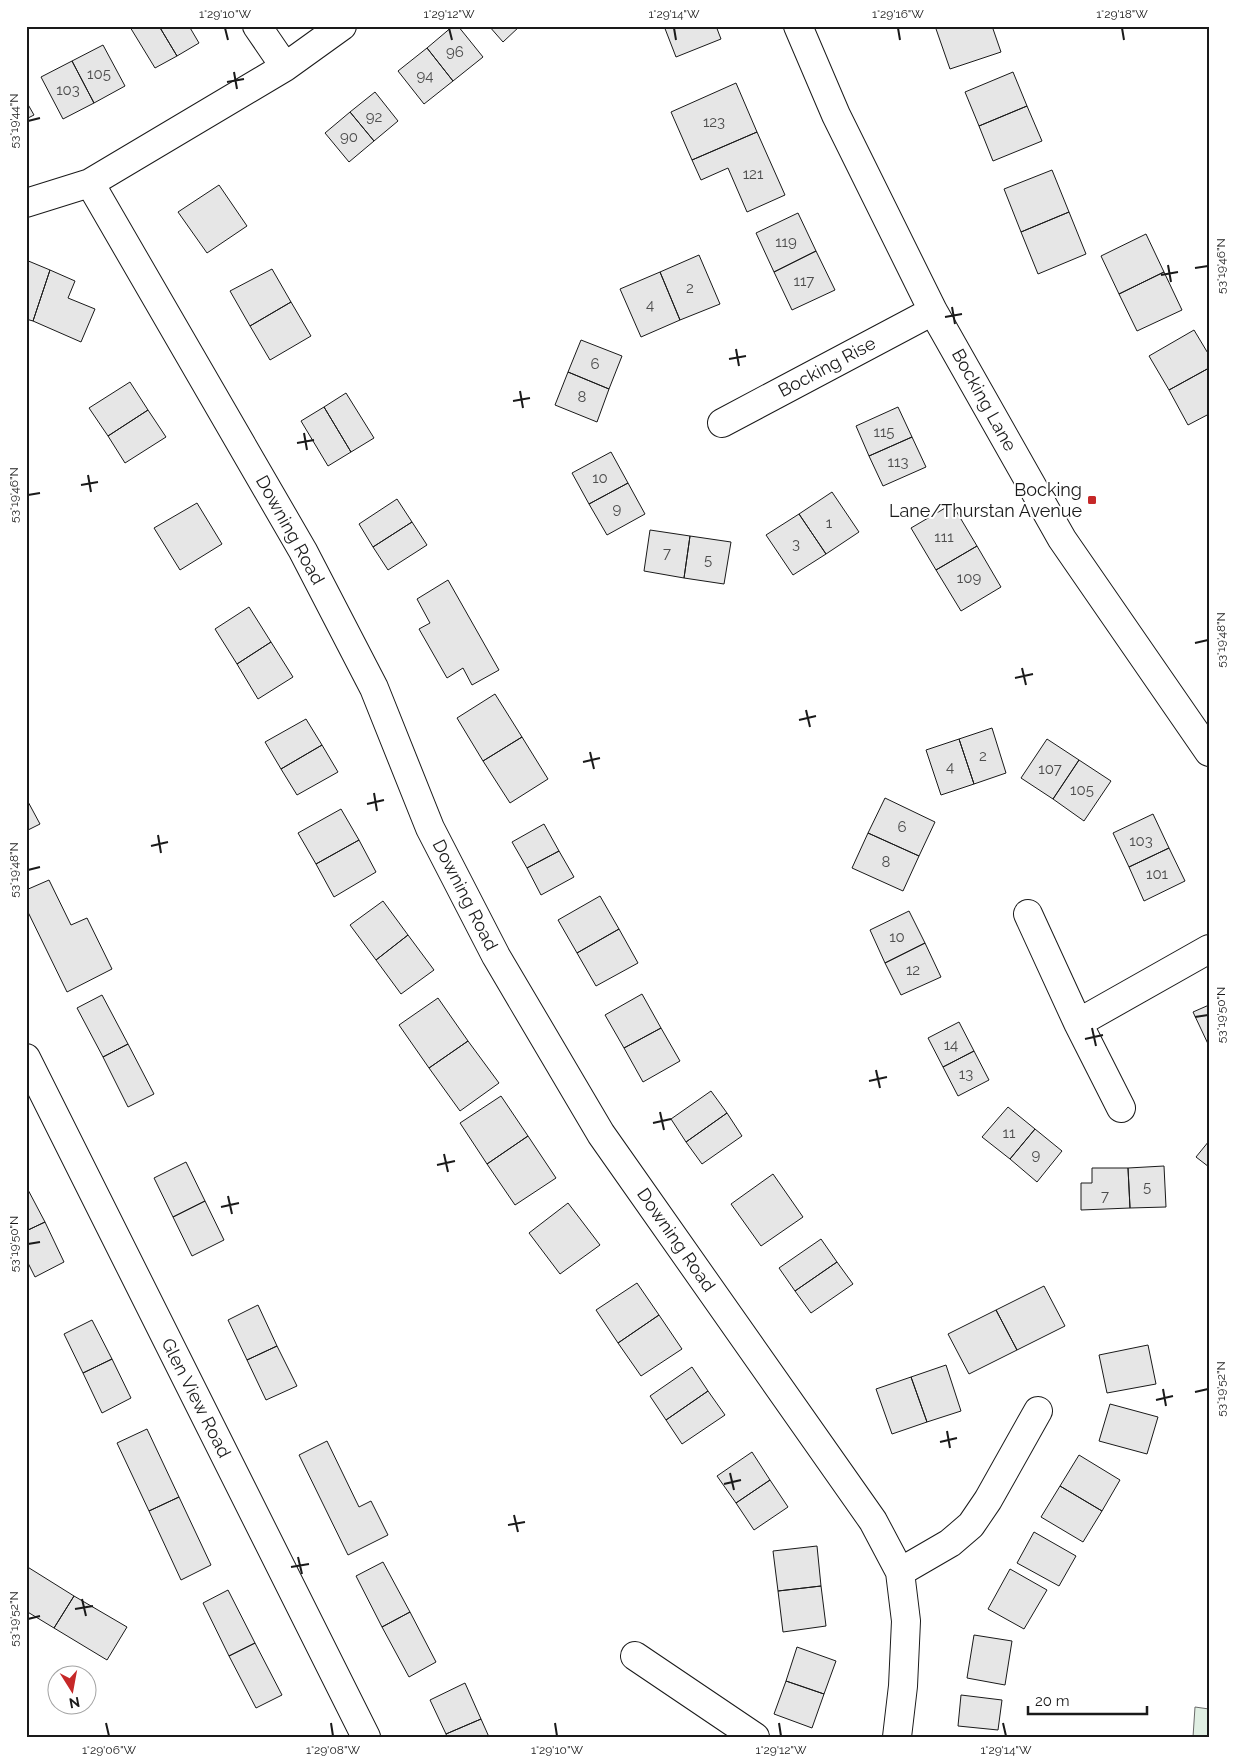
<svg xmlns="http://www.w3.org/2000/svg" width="1235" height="1763" viewBox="0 0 1235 1763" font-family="Raleway,sans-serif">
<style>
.green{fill:#e0efe3;stroke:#6a6a6a}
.building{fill:#e6e6e6;stroke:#1a1a1a}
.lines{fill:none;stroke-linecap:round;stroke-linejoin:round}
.minor-casing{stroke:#1a1a1a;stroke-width:30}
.minor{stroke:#fff;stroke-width:28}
.ticks{fill:none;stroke:#1a1a1a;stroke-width:2}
.poi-dot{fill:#c62828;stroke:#fff;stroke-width:2}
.labels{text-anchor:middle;stroke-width:4;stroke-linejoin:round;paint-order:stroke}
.number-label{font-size:15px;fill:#4d4d4d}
.street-label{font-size:18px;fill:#1a1a1a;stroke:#fff}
.poi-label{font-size:18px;fill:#1a1a1a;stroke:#fff;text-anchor:end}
.neatline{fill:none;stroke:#1a1a1a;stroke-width:2}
.ticks-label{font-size:12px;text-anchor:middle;fill:#1a1a1a}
</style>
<rect width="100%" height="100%" fill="#fff"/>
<!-- green -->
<path class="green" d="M1195 1707 1209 1709V1737H1193Z"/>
<!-- building -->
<path class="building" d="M159 26 177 56 155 68 130 27Z
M159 26H189L199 43 177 56Z
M453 26H458L483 57 453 81 427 48Z
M489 26H520L503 42Z
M664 26H716L721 39 676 57Z
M935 26H992L1001 52 950 69Z
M103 45 125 86 94 103 72 61Z
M427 48 453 81 424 104 398 71Z
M72 61 94 103 63 119 41 77Z
M1013 72 1027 106 979 126 965 92Z
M736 83 757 132 692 160 671 112Z
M375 92 398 121 374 141 350 112Z
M26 101 34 115 26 119Z
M1027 106 1042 141 993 161 979 126Z
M350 112 374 141 349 162 325 133Z
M757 132 785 195 747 212 728 168 701 180 692 160Z
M1052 170 1069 212 1021 232 1004 189Z
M219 185 247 226 207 253 178 212Z
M1069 212 1086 254 1038 274 1021 232Z
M798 213 816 251 774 272 756 233Z
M1146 234 1164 272 1119 294 1101 256Z
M816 251 835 290 792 310 774 272Z
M699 255 720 304 680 320 660 272Z
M26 260 50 270 33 321 26 319Z
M272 269 291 302 250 326 230 291Z
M50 270 75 281 68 298 95 309 81 342 33 321Z
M660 272 680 320 641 337 620 289Z
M1164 272 1182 310 1137 331 1119 294Z
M291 302 311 336 270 360 250 326Z
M1194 330 1209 355V368L1169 390 1149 356Z
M581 340 622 356 609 389 568 372Z
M1209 368V414L1188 425 1169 390Z
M568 372 609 389 597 422 555 405Z
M130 382 148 410 108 436 89 408Z
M346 393 374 438 351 452 324 407Z
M324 407 351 452 328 466 301 421Z
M898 407 912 437 869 456 856 426Z
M148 410 166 437 125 463 108 436Z
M912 437 926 467 883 486 869 456Z
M611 452 628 483 589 504 572 473Z
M628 483 645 514 607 535 589 504Z
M832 492 859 532 826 554 799 514Z
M397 499 412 522 373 547 359 524Z
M197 503 222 544 180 570 154 528Z
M952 504 977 546 936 570 911 528Z
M799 514 826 554 793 575 766 535Z
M412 522 427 545 388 570 373 547Z
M650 530 690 536 684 578 644 571Z
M690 536 731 542 724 584 684 578Z
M977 546 1001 587 961 611 936 570Z
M448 580 499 670 472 685 463 668 447 678 419 629 430 623 417 599Z
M249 607 271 642 237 664 215 629Z
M271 642 293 677 258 699 237 664Z
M495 694 522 737 483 761 457 718Z
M306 719 322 745 281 769 265 742Z
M992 728 1006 773 974 784 959 739Z
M522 737 548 779 510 803 483 761Z
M959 739 974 784 941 795 926 750Z
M1047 739 1079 760 1053 799 1021 778Z
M322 745 338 772 297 795 281 769Z
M1079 760 1111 781 1084 821 1053 799Z
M26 798 40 824 26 831Z
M885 798 935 822 919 856 868 833Z
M341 809 359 840 316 864 298 833Z
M1153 814 1169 848 1129 867 1113 833Z
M544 824 559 851 527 868 512 842Z
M868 833 919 856 903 891 852 868Z
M359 840 376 872 334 897 316 864Z
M1169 848 1185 881 1144 901 1129 867Z
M559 851 574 877 541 895 527 868Z
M49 880 71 925 87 918 112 969 67 992 26 908V890Z
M600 896 619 929 577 953 558 920Z
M383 901 408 935 376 960 350 925Z
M909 911 925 943 885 963 870 930Z
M619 929 638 963 596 986 577 953Z
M408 935 434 970 401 994 376 960Z
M925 943 941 977 901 995 885 963Z
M642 994 661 1028 624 1048 605 1015Z
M102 995 128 1044 103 1057 77 1008Z
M438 998 468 1041 429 1068 399 1025Z
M1209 1005V1046L1193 1012Z
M959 1022 974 1051 943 1067 928 1038Z
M661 1028 680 1061 643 1082 624 1048Z
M468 1041 499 1083 460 1111 429 1068Z
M128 1044 154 1094 128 1107 103 1057Z
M974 1051 989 1080 958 1096 943 1067Z
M711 1091 727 1113 686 1142 671 1119Z
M501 1096 528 1136 487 1164 460 1123Z
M1008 1107 1035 1129 1010 1159 982 1137Z
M727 1113 742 1136 702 1164 686 1142Z
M1035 1129 1062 1151 1037 1182 1010 1159Z
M528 1136 556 1178 515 1205 487 1164Z
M1209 1141V1167L1196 1157Z
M186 1162 205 1201 173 1217 154 1178Z
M1164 1166 1166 1207 1130 1208 1128 1168Z
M1092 1168H1128L1130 1208 1081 1210V1183H1092Z
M773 1174 803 1217 761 1246 731 1204Z
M26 1186 45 1222 26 1231Z
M205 1201 224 1240 192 1256 173 1217Z
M568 1203 600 1245 560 1274 529 1233Z
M45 1222 64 1262 35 1277 26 1259V1231Z
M821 1239 837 1262 795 1291 779 1268Z
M837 1262 853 1284 811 1313 795 1291Z
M637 1283 659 1315 618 1343 596 1310Z
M1044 1286 1065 1326 1017 1350 996 1310Z
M258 1305 277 1346 247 1360 228 1320Z
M996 1310 1017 1350 969 1374 948 1334Z
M659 1315 682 1349 641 1376 618 1343Z
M92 1320 112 1359 83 1373 64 1334Z
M1148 1345 1156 1384 1107 1393 1099 1355Z
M277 1346 297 1386 266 1400 247 1360Z
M112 1359 131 1398 102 1413 83 1373Z
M946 1365 961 1411 927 1422 911 1377Z
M692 1367 708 1391 666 1420 650 1396Z
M911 1377 927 1422 892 1434 876 1389Z
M708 1391 725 1415 682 1444 666 1420Z
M1110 1404 1158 1417 1147 1454 1099 1441Z
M147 1429 179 1497 149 1511 117 1443Z
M327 1441 359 1507 371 1501 388 1535 348 1555 299 1455Z
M752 1452 770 1480 736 1503 717 1476Z
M1079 1455 1120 1480 1102 1511 1060 1486Z
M770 1480 788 1507 754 1530 736 1503Z
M1060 1486 1102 1511 1083 1542 1041 1517Z
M179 1497 211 1565 181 1580 149 1511Z
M1034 1532 1076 1556 1059 1586 1017 1563Z
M817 1546 821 1586 778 1591 773 1551Z
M383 1562 410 1612 382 1627 356 1576Z
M26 1566 74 1596 54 1628 26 1611Z
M1010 1569 1047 1590 1024 1629 988 1609Z
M821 1586 826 1626 783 1632 778 1591Z
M228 1590 255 1643 229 1656 203 1603Z
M74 1596 127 1627 107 1660 54 1628Z
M410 1612 436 1662 409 1677 382 1627Z
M974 1635 1012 1641 1005 1685 967 1678Z
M255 1643 282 1695 256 1708 229 1656Z
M797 1647 836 1661 824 1694 786 1681Z
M786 1681 824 1694 812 1728 774 1714Z
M465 1683 481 1719 446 1734 430 1700Z
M961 1695 1002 1700 998 1730 958 1726Z
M481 1719 489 1737H447L446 1734Z"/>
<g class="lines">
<defs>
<path id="minor" d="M257 26 285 67
M798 26 836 115 933 311 1062 539 1209 752
M90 183 303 551 374 688 430 828 496 956 601 1134 873 1521 900 1572
M26 203 90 183 285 67 342 26
M722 423 933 311
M1028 914 1078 1023 1121 1108
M1078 1023 1209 949
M26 1058 366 1737
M635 1656 755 1737
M897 1737 903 1686 906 1621 900 1572 950 1543 971 1525 988 1500 1038 1411"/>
</defs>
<!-- minor casing -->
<use href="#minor" class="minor-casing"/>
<!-- minor -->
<use href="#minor" class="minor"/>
</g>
<!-- ticks -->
<path class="ticks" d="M225 28 228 40M449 28 452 40M674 28 676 40M898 28 900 40M1122 28 1124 40M234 72 237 89M227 82 244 79M28 121 40 118M1168 265 1171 282M1195 268 1208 266M1161 275 1178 272M952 307 955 324M945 317 962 314M736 349 739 366M729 359 746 356M520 391 523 408M513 401 530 398M304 433 307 450M297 443 314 440M88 475 91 492M81 485 98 482M28 495 40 493M1195 643 1208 640M1022 668 1026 685M1015 678 1033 674M806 710 810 727M799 720 816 716M590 752 594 769M583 762 600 758M374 793 377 811M367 804 384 800M158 835 161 853M151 846 168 842M28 870 40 867M1195 1017 1208 1015M1092 1028 1096 1046M1085 1039 1103 1035M876 1070 880 1088M869 1081 887 1077M660 1112 664 1130M653 1123 671 1119M444 1154 448 1172M437 1165 455 1161M228 1196 232 1214M221 1207 239 1203M28 1244 40 1242M1163 1389 1166 1406M1195 1392 1208 1389M1156 1400 1173 1396M947 1431 950 1448M940 1442 957 1438M730 1473 734 1490M724 1484 741 1480M514 1515 518 1532M508 1525 525 1522M298 1557 302 1574M291 1567 309 1564M82 1599 86 1616M75 1609 93 1606M28 1619 40 1616M106 1723 109 1736M331 1723 333 1736M555 1723 557 1736M779 1723 781 1736M1003 1723 1006 1736"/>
<!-- markers -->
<rect class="poi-dot" x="1087" y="495" width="10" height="10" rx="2.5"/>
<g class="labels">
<!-- number labels -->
<g class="number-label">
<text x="455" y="57">96</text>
<text x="99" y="79">105</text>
<text x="425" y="81">94</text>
<text x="68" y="95">103</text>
<text x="374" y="122">92</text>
<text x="714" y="127">123</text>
<text x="349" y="142">90</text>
<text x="753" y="179">121</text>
<text x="786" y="247">119</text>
<text x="804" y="286">117</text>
<text x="690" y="293">2</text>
<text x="650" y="310">4</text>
<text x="595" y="369">6</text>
<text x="582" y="402">8</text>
<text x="884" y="437">115</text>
<text x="898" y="467">113</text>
<text x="600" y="483">10</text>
<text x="617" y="514">9</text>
<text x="829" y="528">1</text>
<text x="944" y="542">111</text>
<text x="796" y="549">3</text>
<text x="667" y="558">7</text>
<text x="708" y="565">5</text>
<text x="969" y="583">109</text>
<text x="983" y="761">2</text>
<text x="950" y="772">4</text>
<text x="1050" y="774">107</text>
<text x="1082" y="795">105</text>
<text x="902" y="832">6</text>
<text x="1141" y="846">103</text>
<text x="886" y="867">8</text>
<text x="1157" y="879">101</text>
<text x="897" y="942">10</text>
<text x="913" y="975">12</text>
<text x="951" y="1050">14</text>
<text x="966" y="1079">13</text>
<text x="1009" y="1138">11</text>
<text x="1036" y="1160">9</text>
<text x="1147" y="1192">5</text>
<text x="1105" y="1201">7</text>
</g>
<!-- street labels -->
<g class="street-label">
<text transform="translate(827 367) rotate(-28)" y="6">Bocking Rise</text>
<text transform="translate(984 400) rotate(61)" y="6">Bocking Lane</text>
<text transform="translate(290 530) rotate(61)" y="6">Downing Road</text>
<text transform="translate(465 895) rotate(63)" y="6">Downing Road</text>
<text transform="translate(676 1240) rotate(55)" y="6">Downing Road</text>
<text transform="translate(196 1398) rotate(63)" y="6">Glen View Road</text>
</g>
<!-- poi labels -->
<g class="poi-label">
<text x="1082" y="496">Bocking<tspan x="1082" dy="21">Lane/Thurstan Avenue</tspan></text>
</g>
</g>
<!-- border -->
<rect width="1235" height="1763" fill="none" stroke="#ffffff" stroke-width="55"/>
<!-- north arrow -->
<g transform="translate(72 1690) rotate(169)"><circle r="24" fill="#ffffff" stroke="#a3a3a3"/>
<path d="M0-4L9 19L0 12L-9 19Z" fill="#c62828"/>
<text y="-8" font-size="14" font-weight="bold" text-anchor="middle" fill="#1a1a1a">N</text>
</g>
<!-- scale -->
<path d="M1028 1706v8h119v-8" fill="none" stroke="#1a1a1a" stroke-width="2.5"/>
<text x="1035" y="1706" font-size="15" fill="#1a1a1a" stroke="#ffffff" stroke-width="4" paint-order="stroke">20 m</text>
<rect x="28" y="28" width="1180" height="1708" class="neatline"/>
<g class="ticks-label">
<text x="225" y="18">1°29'10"W</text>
<text x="449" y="18">1°29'12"W</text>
<text x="674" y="18">1°29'14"W</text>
<text x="898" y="18">1°29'16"W</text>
<text x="1122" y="18">1°29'18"W</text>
<text transform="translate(14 121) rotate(-90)" y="4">53°19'44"N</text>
<text transform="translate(1221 266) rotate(-90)" y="4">53°19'46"N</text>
<text transform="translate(14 495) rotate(-90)" y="4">53°19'46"N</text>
<text transform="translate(1221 640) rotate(-90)" y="4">53°19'48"N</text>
<text transform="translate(14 870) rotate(-90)" y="4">53°19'48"N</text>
<text transform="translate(1221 1015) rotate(-90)" y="4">53°19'50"N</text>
<text transform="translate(14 1244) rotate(-90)" y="4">53°19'50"N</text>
<text transform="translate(1221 1389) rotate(-90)" y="4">53°19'52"N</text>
<text transform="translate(14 1619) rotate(-90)" y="4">53°19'52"N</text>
<text x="109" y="1754">1°29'06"W</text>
<text x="333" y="1754">1°29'08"W</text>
<text x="557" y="1754">1°29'10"W</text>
<text x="781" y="1754">1°29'12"W</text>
<text x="1006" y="1754">1°29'14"W</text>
</g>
</svg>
